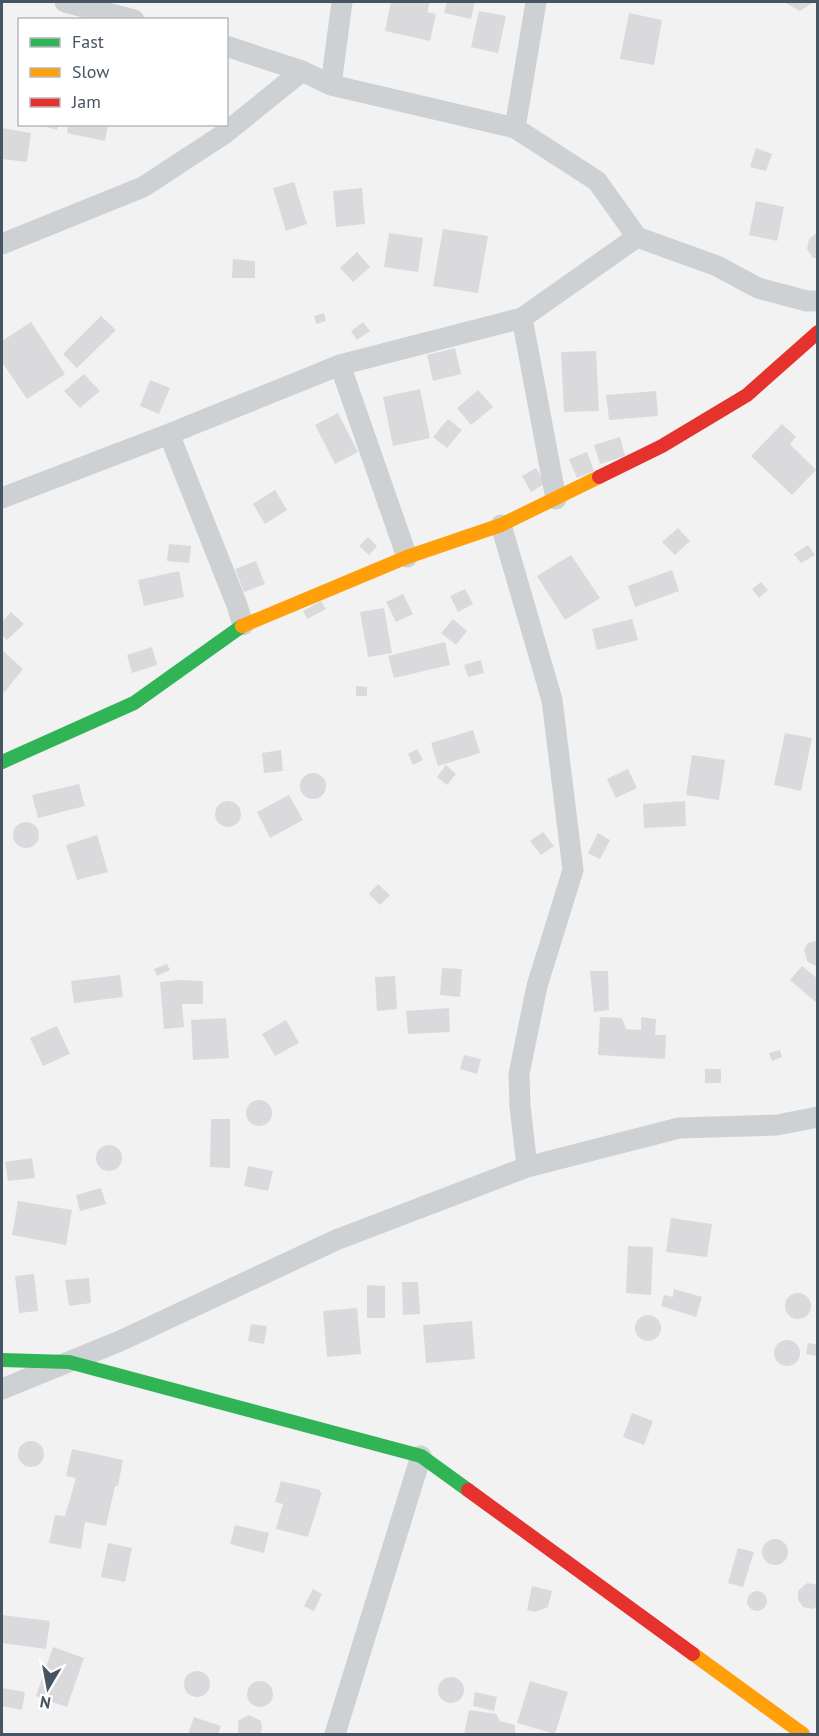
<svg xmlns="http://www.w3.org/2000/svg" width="819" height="1736" viewBox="0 0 819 1736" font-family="'PT Sans',sans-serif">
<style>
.building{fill:#dadadc}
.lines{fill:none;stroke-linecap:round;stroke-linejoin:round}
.street{stroke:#ced1d3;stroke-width:21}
.fast{stroke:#30b455;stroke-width:14}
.slow{stroke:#ff9f0a;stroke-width:14}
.jam{stroke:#e5322d;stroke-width:14}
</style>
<rect width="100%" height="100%" fill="#f3f2f2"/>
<!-- building -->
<path class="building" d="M391 2H430L427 12 436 14 430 41 385 31Z
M447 2H475L471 19 444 13Z
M787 2H814L800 11 787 4Z
M479 11 506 16 498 53 471 47Z
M629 13 662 20 654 65 620 59Z
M37 124H58L57 130Z
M68 124H108L105 141 67 133Z
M2 128 31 133 27 162 2 159Z
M756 148 772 154 766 171 750 167Z
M294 182 307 224 286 231 273 188Z
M362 188 365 224 336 227 333 191Z
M756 201 784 207 777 241 749 235Z
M443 229 488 236 478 293 433 286Z
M818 232V258H813L807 249 809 239Z
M389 233 423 238 418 272 384 267Z
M357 252 370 267 353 282 340 268Z
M233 259 255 261V278H232Z
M324 313 326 321 316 324 314 316Z
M101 316 116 330 77 368 63 354Z
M31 322 65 374 27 399 2 362V341Z
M363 322 370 331 357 340 351 331Z
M455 348 461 374 433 381 427 355Z
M596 351 599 411 564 412 561 352Z
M84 374 100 391 80 408 64 391Z
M150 380 170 388 159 414 140 406Z
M420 389 430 438 393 446 383 397Z
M478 390 493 407 471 425 457 408Z
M656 391 658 416 609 420 606 395Z
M338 413 358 452 335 464 315 425Z
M448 419 462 430 447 448 433 437Z
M782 424 796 437 790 444 816 470 792 495 751 456Z
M620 437 625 456 600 464 594 445Z
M587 452 594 471 577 478 569 459Z
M536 468 546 483 531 492 522 476Z
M275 490 287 510 265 524 253 504Z
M678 528 690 541 675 555 662 542Z
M368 537 377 546 369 555 359 546Z
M169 544 191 546 189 563 167 561Z
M808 545 815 555 801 563 794 554Z
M571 555 600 598 565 620 537 576Z
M256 561 265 584 244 592 235 569Z
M672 570 679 591 635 607 628 586Z
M179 571 184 597 144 606 138 580Z
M761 582 768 590 759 598 752 589Z
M465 589 473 604 458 612 450 596Z
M403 594 413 614 396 622 386 602Z
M321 601 326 609 307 619 303 611Z
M384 608 392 653 368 657 360 612Z
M11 612 24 624 7 640 2 635V622Z
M453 619 467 631 456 645 441 633Z
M632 619 638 640 597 650 592 629Z
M445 642 450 665 394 678 388 656Z
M152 647 157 665 132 673 127 655Z
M2 650 23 669 2 695Z
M481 660 484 673 468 677 464 665Z
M356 686 367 687V696H356Z
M473 730 480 753 438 766 431 743Z
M785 733 812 738 801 791 774 785Z
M417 749 423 760 413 765 408 754Z
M281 750 283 771 264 773 262 753Z
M692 755 725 760 719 800 686 795Z
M446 765 456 774 447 785 437 777Z
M628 769 637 788 616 798 607 779Z
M300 786a13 13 0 1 1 26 0a13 13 0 1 1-26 0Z
M79 784 85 806 38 818 32 795Z
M289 795 303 820 270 838 257 812Z
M685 801 686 826 644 828 643 804Z
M215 814a13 13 0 1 1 26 0a13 13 0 1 1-26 0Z
M13 835a13 13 0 1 1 26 0a13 13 0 1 1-26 0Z
M543 832 554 846 541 855 530 841Z
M598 833 610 840 600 859 588 853Z
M97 835 108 872 77 880 66 845Z
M378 884 390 895 380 905 369 894Z
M818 940V966L814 965 807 961 804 950 808 943Z
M167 964 170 970 157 976 154 969Z
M802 966 818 979V1004L790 980Z
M442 968 462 969 460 997 440 995Z
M590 971H608L609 1010 594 1012Z
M120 975 123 997 74 1003 71 981Z
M395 976 397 1009 377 1011 375 977Z
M180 980 203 981V1004H182L184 1027 164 1029 160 982Z
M449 1008 450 1032 408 1034 406 1011Z
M600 1017 622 1018 626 1029 641 1030V1017L656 1019 655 1035H666L665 1059 598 1055Z
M226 1018 229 1058 193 1060 191 1020Z
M286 1020 299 1043 275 1056 262 1034Z
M57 1026 70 1054 43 1066 30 1038Z
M780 1050 782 1057 772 1061 769 1053Z
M464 1055 481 1059 477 1074 460 1069Z
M705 1069H721V1083H705Z
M246 1113a13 13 0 1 1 26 0a13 13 0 1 1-26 0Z
M211 1119H230V1168L210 1167Z
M96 1158a13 13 0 1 1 26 0a13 13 0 1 1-26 0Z
M32 1158 35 1178 8 1181 5 1162Z
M248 1166 273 1171 268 1191 244 1186Z
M101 1188 106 1204 80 1211 76 1195Z
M18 1201 72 1210 66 1245 12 1235Z
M671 1218 712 1224 707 1257 666 1252Z
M628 1246 653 1247 651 1295 626 1293Z
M34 1274 38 1311 19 1313 15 1276Z
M89 1278 91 1303 69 1306 65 1280Z
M402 1282H418L420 1314 403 1315Z
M367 1285 385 1286V1318H367Z
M674 1289 702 1297 696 1317 661 1306 664 1295 673 1297Z
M785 1306a13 13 0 1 1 26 0a13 13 0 1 1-26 0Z
M357 1308 361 1354 327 1357 323 1311Z
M635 1328a13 13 0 1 1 26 0a13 13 0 1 1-26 0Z
M472 1321 475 1359 426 1363 423 1325Z
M251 1324 267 1326 264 1344 248 1341Z
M774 1353a13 13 0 1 1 26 0a13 13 0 1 1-26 0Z
M808 1343 818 1345V1356L806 1354Z
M632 1413 653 1421 644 1445 623 1437Z
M18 1454a13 13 0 1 1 26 0a13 13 0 1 1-26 0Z
M72 1449 123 1460 118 1486H115L106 1526 85 1522 81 1549 49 1543 55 1515 65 1516 76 1478 66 1476Z
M281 1481 320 1490V1492H322L308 1537 276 1529 283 1504 275 1502Z
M235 1525 269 1533 264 1553 230 1544Z
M762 1552a13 13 0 1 1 26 0a13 13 0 1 1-26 0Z
M108 1543 132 1548 125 1582 101 1577Z
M738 1548 754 1552 743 1587 728 1583Z
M807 1583 818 1585V1606L812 1609 803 1607 798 1600V1591Z
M532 1586 552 1591 548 1607 535 1612 527 1610Z
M313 1589 322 1594 314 1611 304 1606Z
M747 1601a10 10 0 1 1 20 0a10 10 0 1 1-20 0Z
M2 1615 50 1621 46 1649 2 1643Z
M53 1647 84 1658 67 1707 36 1696Z
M184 1684a13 13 0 1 1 26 0a13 13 0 1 1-26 0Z
M438 1690a13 13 0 1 1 26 0a13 13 0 1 1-26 0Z
M530 1681 568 1692 555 1734 517 1723Z
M247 1694a13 13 0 1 1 26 0a13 13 0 1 1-26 0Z
M2 1688 25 1692 22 1710 2 1706Z
M475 1692 497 1697 494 1711 473 1706Z
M469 1710 496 1714 500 1721 515 1725V1734H464Z
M249 1715 261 1721 262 1729 260 1734H239L238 1733V1721Z
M194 1717 221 1726 218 1734H188Z"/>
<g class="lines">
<!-- street -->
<path class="street" d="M65 2 134 20
M226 46 302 71 331 85 515 128 597 181 637 237 717 266 758 288 807 301H818
M331 85 342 2
M515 128 536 2
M2 244 143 187 224 134 302 71
M522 318 556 499
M340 365 407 557
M169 434 237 605 243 625
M2 498 169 434 340 365 522 318 637 237
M501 525 552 700 573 870 537 986 519 1074 520 1106 527 1167
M2 1389 120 1341 336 1240 527 1167 679 1128 777 1125 818 1117
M335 1734 421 1456"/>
<!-- fast -->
<path class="fast" d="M2 762 134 703 242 626
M2 1360 69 1362 421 1456 468 1490"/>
<!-- slow -->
<path class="slow" d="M242 626 407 557 501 525 599 477
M693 1654 803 1734"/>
<!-- jam -->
<path class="jam" d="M599 477 662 446 747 395 818 332
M468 1490 693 1654"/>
</g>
<!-- border -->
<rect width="819" height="1736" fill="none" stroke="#475461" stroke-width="6"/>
<!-- legend -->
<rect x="18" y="18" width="210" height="108" fill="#ffffff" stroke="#b5bbc0" stroke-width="1.5"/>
<rect x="30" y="38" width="30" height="9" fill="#30b455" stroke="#b5bbc0" stroke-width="1.5"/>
<text x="72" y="48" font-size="18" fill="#475461">Fast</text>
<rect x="30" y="68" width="30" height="9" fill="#ff9f0a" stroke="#b5bbc0" stroke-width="1.5"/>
<text x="72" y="78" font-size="18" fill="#475461">Slow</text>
<rect x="30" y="98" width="30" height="9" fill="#e5322d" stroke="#b5bbc0" stroke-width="1.5"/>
<text x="72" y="108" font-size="18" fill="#475461">Jam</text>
<!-- north arrow -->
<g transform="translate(48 1688) rotate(190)" stroke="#ffffff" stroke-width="4.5" paint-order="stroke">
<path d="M0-4.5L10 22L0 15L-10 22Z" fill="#475461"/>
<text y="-9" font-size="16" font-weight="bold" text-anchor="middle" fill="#475461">N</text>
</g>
</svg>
